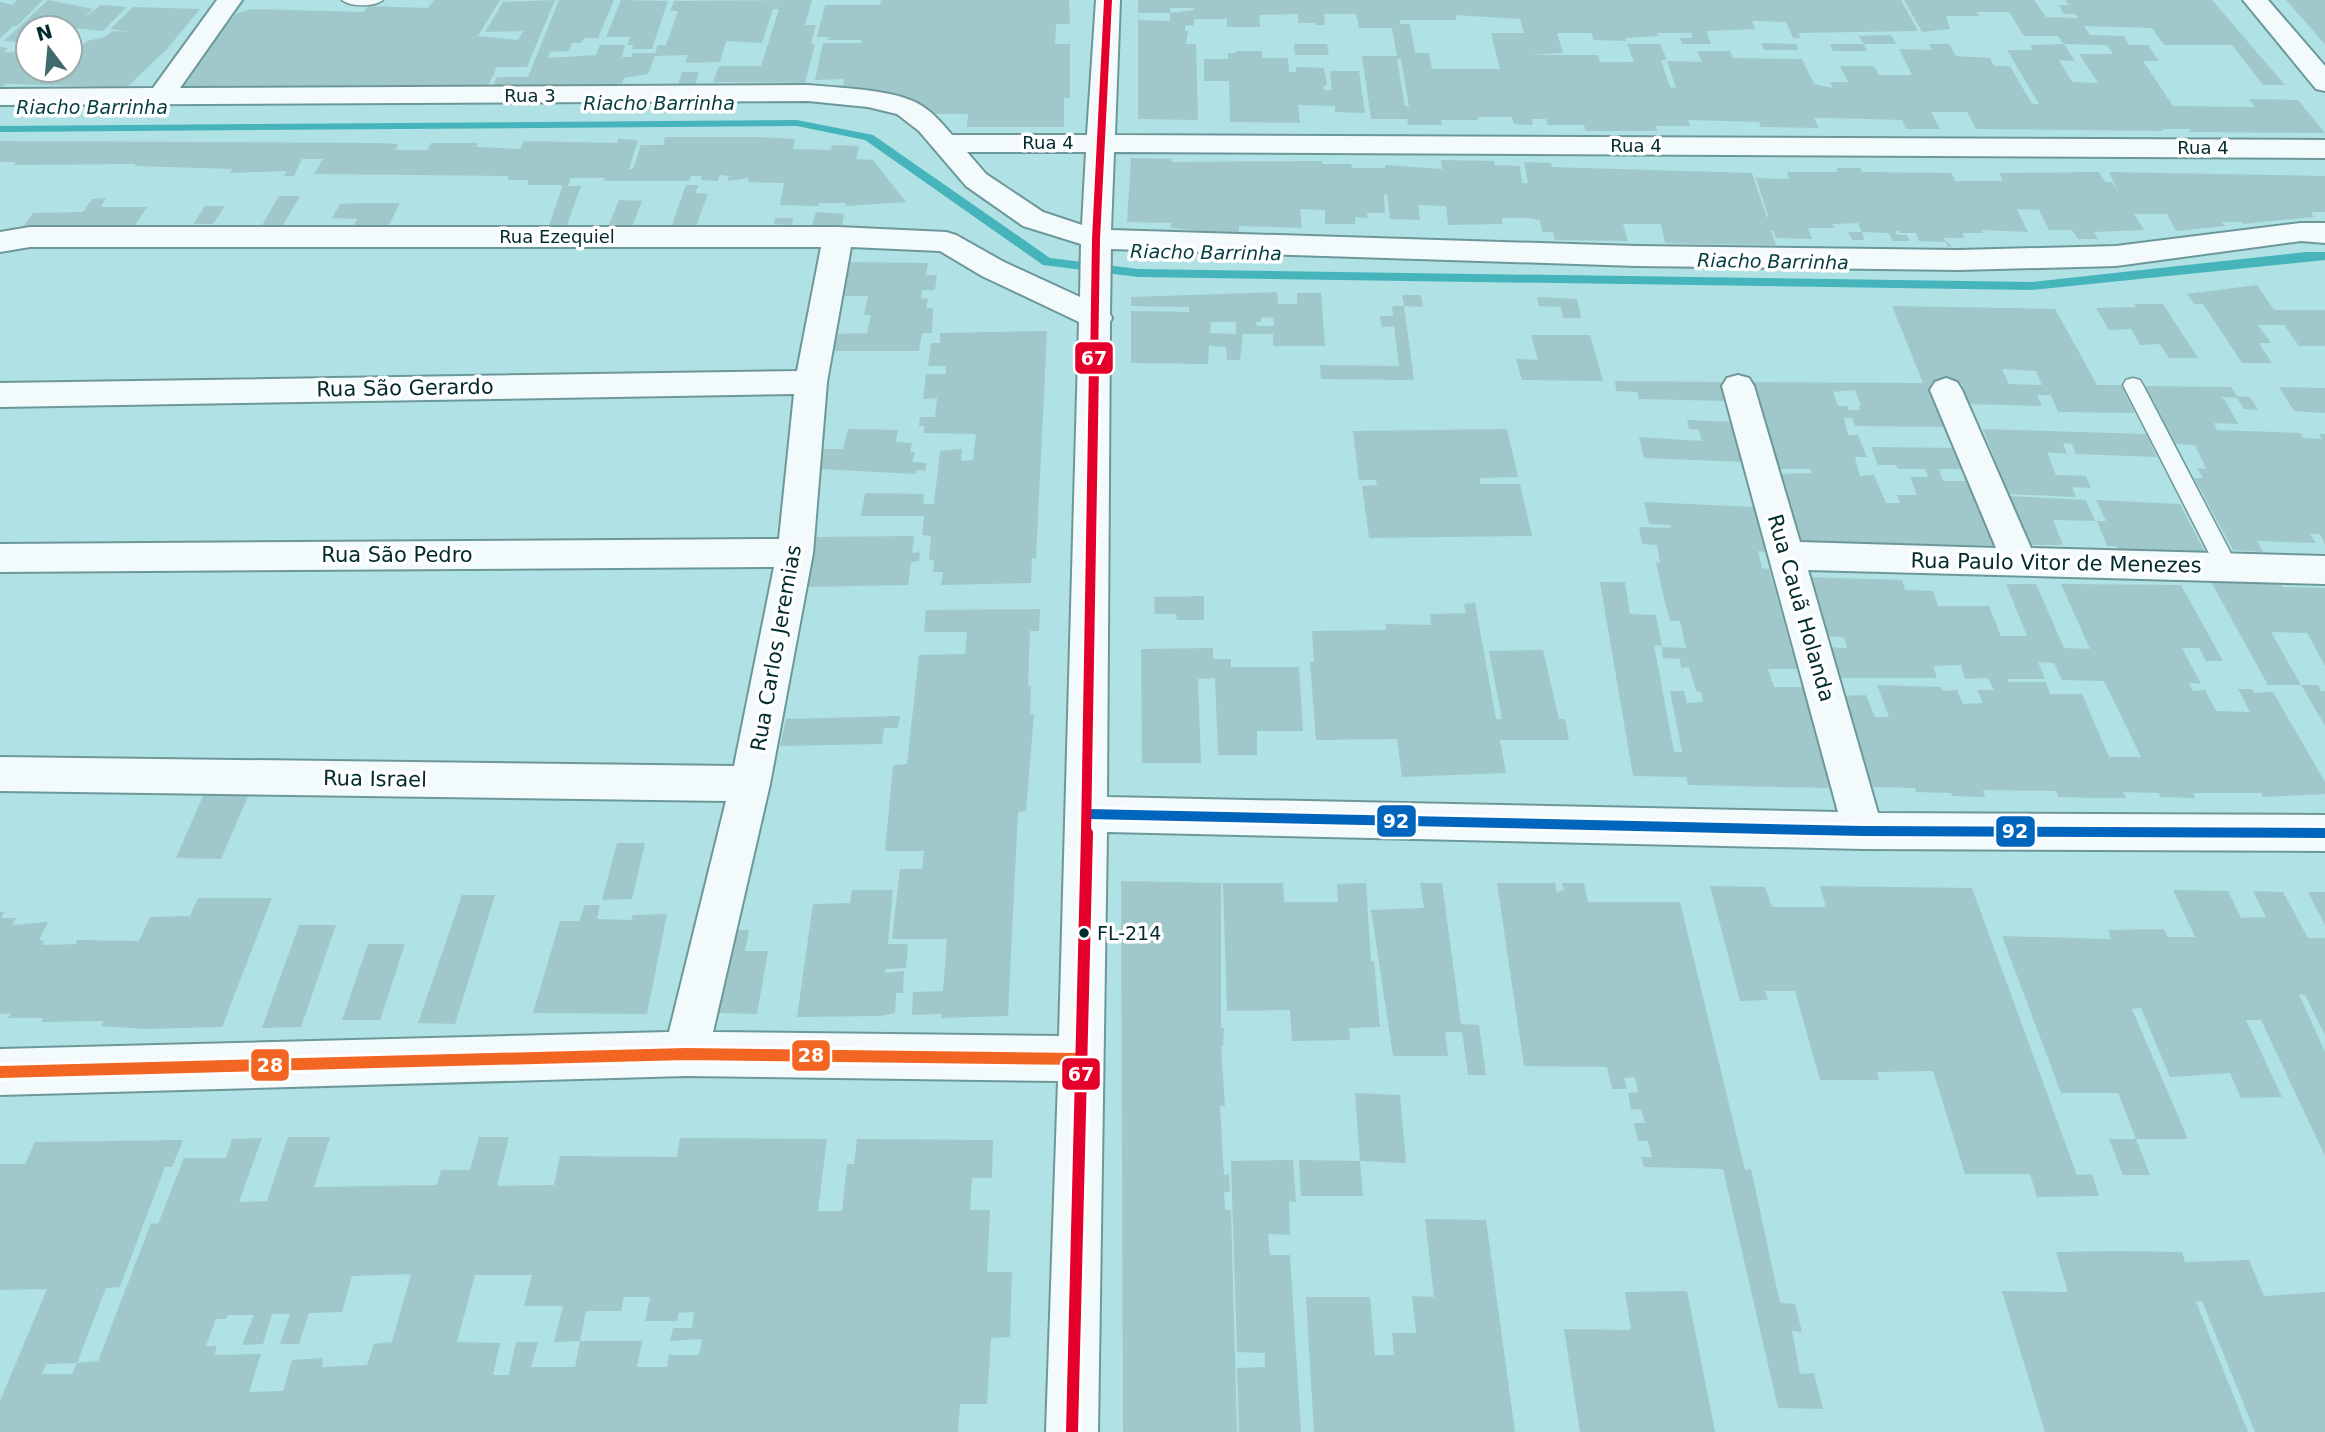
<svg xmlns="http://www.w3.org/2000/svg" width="2325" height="1432" viewBox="0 0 2325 1432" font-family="'DejaVu Sans',sans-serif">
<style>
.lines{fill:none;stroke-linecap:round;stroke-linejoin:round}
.stream{fill:#45b5bb;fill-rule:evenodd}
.building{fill:#a0c8ca;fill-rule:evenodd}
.service-casing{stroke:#6d989a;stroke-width:3}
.minor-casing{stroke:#6d989a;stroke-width:4}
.service{fill:#f3fafb;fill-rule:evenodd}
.minor{fill:#f3fafb;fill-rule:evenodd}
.bus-1-casing{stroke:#fff;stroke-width:15}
.bus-2-casing{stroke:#fff;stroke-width:18}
.bus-3-far2-casing{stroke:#fff;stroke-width:11}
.bus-3-far1-casing{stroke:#fff;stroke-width:15}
.bus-3-casing{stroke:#fff;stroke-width:18}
.bus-1{stroke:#0065bd;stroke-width:10}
.bus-2{stroke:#f26522;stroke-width:12}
.bus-3-far2{stroke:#e4002b;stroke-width:8}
.bus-3-far1{stroke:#e4002b;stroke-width:10}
.bus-3{stroke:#e4002b;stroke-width:12}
.bus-dot{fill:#022b2e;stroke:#fff;stroke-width:2.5}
.labels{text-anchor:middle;stroke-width:7;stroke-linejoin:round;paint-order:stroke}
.far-street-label{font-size:18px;fill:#022b2e;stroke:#fff}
.far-water-label{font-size:19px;font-style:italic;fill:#074044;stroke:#fff}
.bus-label{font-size:19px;fill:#022b2e;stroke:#fff;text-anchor:start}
.street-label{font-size:21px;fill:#022b2e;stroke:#fff}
.line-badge{stroke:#fff;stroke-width:2.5}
.badge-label{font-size:19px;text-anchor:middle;font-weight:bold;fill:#fff}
</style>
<rect width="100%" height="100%" fill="#b0e1e4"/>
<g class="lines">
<!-- stream -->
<path class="stream" d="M797 120 873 135 1050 258 1138 269 2032 282 2306 252H2325V260L2032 290 1138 277 1043 265 865 140 797 126 0 132V126Z"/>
</g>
<!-- building -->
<path class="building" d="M17 0H43L17 26H13L0 38V2L12 5Z
M48 0 93 9 82 19 101 5 127 7 103 31 75 28 70 33V28H28V43L4 41Z
M434 0H500L478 36 518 40 523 31 485 32 503 2 555 0 527 67H497L487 88H378L380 85H350L348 88 277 86 275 89 180 87 182 80 236 14 251 9 364 12 368 6 428 8Z
M559 0H614L598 38H584L581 43H572L569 51 550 52 548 58 596 55 600 45H625L622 57H631L633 53H655L658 45H666L678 11H670L674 1 812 0 805 25H816L811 44H815L805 83 713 82 719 66H761L779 9H773L762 43 726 41 720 62 685 63 688 55 655 56 648 74 624 78 621 86 492 88 497 77H528Z
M621 0 668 1 652 49H632L633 45H627L630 37H606Z
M881 0H1069L1070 24H1056L1055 44H1070V98H1064V127H967L968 114H923V105L908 99 909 96 884 97 837 90V85H843L844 79 815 80 823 43H861L862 40H828L829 37H817L825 5H880Z
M1138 0H1901L1918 31 1798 33 1801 38H1793L1786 22 1752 21 1755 29 1706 31 1711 44H1682L1680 38H1693L1691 33H1657L1658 36 1625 38 1627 41 1594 40 1591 33H1557L1563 53 1529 55H1598L1600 62H1634L1627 44H1660L1667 60H1661L1670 87 1676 88 1667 61 1702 62 1697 51H1730L1733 58 1802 59 1814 84 1833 88 1830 82H1848L1840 66H1874L1879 75H1912L1899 49 1932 50 1929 44H1949L1956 56 1990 58 1994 66H2010L2032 104H2039L2007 50H2033L2030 45 2064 44 2075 61 2059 60 2072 82 2098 83 2079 54H2113L2107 45 2064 44 2058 36H2024L2009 12H1977L1980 16H1946L1950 29 1922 32 1904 0H2034L2046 17 2078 18 2075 14H2064L2059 5H2069L2065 0H2212L2285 85H2263L2232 45H2164L2152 28 2084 26 2090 35 2124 36 2129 45H2148L2159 61H2143L2173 106 2255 107 2249 99 2298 100 2325 133 2190 132 2189 129H2162L2164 131 1976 129 1967 112H1931L1940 129H1906L1902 120 1828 118H1814L1819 128 1761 127 1759 122 1688 120 1690 126H1656L1657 131H1586L1584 125H1548L1546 119H1532L1533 125 1514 124 1512 117H1478V120H1441L1442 125H1408L1407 119H1371L1362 56H1397L1392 28H1359L1356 14H1324L1325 25H1315V23H1298V14L1259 15 1260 27H1227V19H1194V25L1185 26V31H1188L1186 44H1196L1198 120 1138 119V20L1170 21V13L1194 10V8H1170V13H1138ZM1455 15 1520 19 1524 33H1491L1500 69H1432L1429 53H1415L1410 24H1400V20H1457ZM1397 59H1401L1409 106H1405Z
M2286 0H2325V44Z
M133 7 200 9 167 49 127 87 6 84 0 89V47L8 48 4 52H13L28 43V70H70V55L87 41 105 37 112 31 130 32 110 29Z
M1891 35 1896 44H1864L1859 36Z
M1761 43 1796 44 1798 50H1764Z
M1294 44H1327L1329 55H1295Z
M1830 44H1864L1867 51H1833Z
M1236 51H1262V58H1288L1289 72H1296V67L1324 68 1327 85 1323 86 1324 90H1332L1330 71H1359L1365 113 1335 112V106L1298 105 1300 123 1230 122 1229 81H1204V59H1228V53H1236Z
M682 72H699L695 85H678Z
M665 137H759L795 139 793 149 831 150 832 145 859 146 856 159 873 160 906 202 846 206V203H819L818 206 780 205 784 183 748 182 749 178 727 181 729 176 720 175 718 181 701 180 702 176H691L689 181H604L605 178H571L568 186H581L566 227 548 228 563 185H527L529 180H507L509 176 314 174 323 159H302L294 176H284L287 171 229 173 233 169 134 166 136 164 13 165 16 162H0V141L377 143 398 144 395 150H427L431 143H478L476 147 520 149 524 141 617 143 618 139 638 140 629 169H633L641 145H663Z
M1131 158 1172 159 1171 162 1322 161V164H1351L1352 168H1385V165L1442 169 1441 160 1494 161 1495 165 1520 166 1522 183H1528L1524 162 1551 163 1552 167 1752 173 1767 217 1769 218 1756 178 1789 179 1787 172H1838L1836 168H1860L1862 172 1951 173 1956 181H2003L1999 173 2099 172 2105 182H2112L2119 193 2109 172 2325 176V212H2311L2314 217 2243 224 2242 222H2222L2225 226 2176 231 2167 214H2134L2144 230 2094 232 2098 239H2078L2072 230H2049L2039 210 2017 209 2028 232 1981 230 1983 233H1962L1965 238H1943L1953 247 1947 246 1946 242 1919 241 1916 233H1900L1898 231H1895L1897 235H1907L1910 241H1892L1889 233 1862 232 1864 240H1852L1848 232H1862L1858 223 1832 224 1834 228H1808L1812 239 1776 238 1774 231H1771L1776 245 1697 244 1665 243 1661 224H1623L1628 241 1555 240 1553 232H1542L1540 220 1529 218H1502V224L1448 225 1446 206 1418 205 1420 220 1390 219 1387 195H1384L1385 213H1367L1368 218 1355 217V224H1325V210L1300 209 1302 228 1239 226V233L1212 232 1171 228V223L1127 222Z
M686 185H699L695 193 708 194 696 226 672 225Z
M279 196H300L283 225H262Z
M106 198 101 207H147L134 227 22 228 33 213 83 212 92 199Z
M619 200 642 201 632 227H608Z
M361 203H400L389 225H354L357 219 332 218 340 204Z
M205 206H225L213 224H193Z
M816 212 844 214 842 226H812Z
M775 218H793L792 225 774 224Z
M848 262 928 263 926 275H937L935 290H922L921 298 928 299 926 308H933L932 333H922L919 351H834L836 334 867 333 871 315H864L868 296H842Z
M2257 285 2274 310H2325V346H2299L2284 325H2258L2271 343H2259L2272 363H2242L2203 304H2194L2187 294Z
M1277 292 1278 304H1297V293H1321L1325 346H1273V334H1243L1240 360H1227L1226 347 1209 346 1208 364 1131 363V311L1189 312V307L1131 306V297ZM1262 317 1273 318 1274 326H1257L1256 322H1261ZM1211 322H1236V334L1210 333Z
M1402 295H1421L1423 307 1404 306Z
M1537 297 1577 299 1581 318H1563L1561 307 1539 306Z
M2134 304H2163L2198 358H2169L2160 344 2140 345 2131 329 2109 330 2096 308 2136 307Z
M1392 306H1404L1414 380 1321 379 1320 365 1399 366 1394 326 1382 327 1380 316H1393Z
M1892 306 2055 309 2097 385H2121L2135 413 2058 412 2051 395H2037L2042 406 1969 404 1962 384H1933L1941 405 1954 427 1855 426 1852 418H1844L1848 435H1858L1867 457H1855L1860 476 1874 475 1886 503H1900L1897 495H1917L1910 477H1928L1925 469H1898L1896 465H1878L1871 447 1967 448 1975 469H1939L1943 481H1975L1999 546 1800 542 1779 474 1812 473 1810 469H1778L1750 382 1923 383ZM2002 369 2036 371 2042 385 2009 384ZM1855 390 1861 406H1858L1860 410H1849L1847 406H1838L1833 392Z
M1047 331 1036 559 1032 558 1031 583 941 585 943 572H933L934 560H929L931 536 922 535 924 516H861L865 493 924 494 923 504H934L940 451 962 449 961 461 973 460 976 434 923 433 925 426H919L920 417H935L937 398 923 399 926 374H946V366H928L931 343H940V333Z
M1531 335H1590L1603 381 1522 380 1516 359 1538 360Z
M1615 381 1723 382 1727 401 1639 399 1637 392 1616 391Z
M2142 386 2231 387 2237 396 2250 397 2258 410 2244 409 2237 398 2221 397 2225 400 2238 424 2214 423 2217 430 2300 433 2303 438 2322 439 2319 434H2325V545L2320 534H2310L2316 543 2257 541 2263 552 2233 550 2194 478H2203L2197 468 2206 469 2195 445 2174 444Z
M2279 387 2325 388V413L2294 411Z
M1687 420 1736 422 1745 462 1644 458 1639 437 1702 441 1699 430 1689 429Z
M848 429 898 430 896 442 912 443 910 452H915L912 462 927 463 925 471 917 470 916 474 818 469 821 449H843Z
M1507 429 1518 477 1480 478V484H1520L1532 536 1369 538 1362 486 1377 485 1376 480H1359L1353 431Z
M1983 429 2146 434 2157 457 2076 454 2072 444 2063 443 2067 454 2047 452 2056 475 2086 476 2091 488 2072 487 2076 497 2008 494Z
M2008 496 2086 500 2095 521 2053 520 2063 545H2027Z
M2096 500 2180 504 2205 552 2119 551 2116 546H2107L2097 521H2106Z
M1644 502 1756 507 1765 552 1758 551 1762 568 1769 569 1797 669H1768L1774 687H1803L1832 788 1688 785 1686 777 1633 776 1600 582H1625L1630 614 1656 615 1662 646 1654 645 1674 752H1682L1670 691H1684L1687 703 1703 702 1701 692 1696 691 1689 667 1681 668 1680 659 1663 658 1662 647 1686 648 1680 621H1670L1665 603 1656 562 1660 563 1657 545 1642 544 1639 527 1671 528 1670 525 1649 524Z
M914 536 912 553 920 552 919 561 911 562 908 585 806 587 814 537Z
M1805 577 1902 580 1905 590 1933 591 1938 606H1989L2001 636H2027L2006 584H2036L2064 648 2090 649 2061 584 2181 585 2223 661H2206L2199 648H2182L2201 684 2189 683 2193 691 2205 690 2216 711 2250 712 2238 689H2252L2254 693 2273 692 2325 782V794L2263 797 2261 793H2193L2195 798 2160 797 2159 793 2123 792 2126 798H2093L2058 797 2056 791 1983 790 1985 797 1952 796 1951 793 1916 792 1915 788 1873 787 1841 696 1866 695 1875 717H1889L1877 685 1941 687 1943 691 1957 690 1963 704 1983 703 1977 690H1994L1988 678 1965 679 1961 665 1933 666 1937 678H1834L1824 647 1847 648 1844 637 1821 636ZM2038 662 2054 663 2062 680 2104 681 2141 757H2109L2082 694H2050L2046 682H2009L2007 679H2045Z
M2243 581H2279L2282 587 2325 588V666L2307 633 2271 632 2301 685H2268L2211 582 2244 583Z
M1204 596V620H1177L1176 614H1155L1154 597Z
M1475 603 1496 719H1502L1489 651 1543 650 1559 719H1565L1569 740H1500L1506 773 1402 777 1397 739 1316 740 1310 662H1314L1312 631 1386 630 1385 624 1431 625 1430 614 1466 613 1464 604Z
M1040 609 1039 631H1030L1028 686H1031L1030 715 1034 714 1026 811 1018 812 1008 1016 941 1018V1014L912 1015 913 992 943 991 947 939H892L900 869H922L924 851H885L893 765 907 764 919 655 965 654 967 632H924L926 610Z
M1213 648V659H1231V667H1299L1303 731H1257V755H1218L1215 678 1198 679 1201 763H1142L1141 649Z
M2301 685H2318L2321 691H2325V726Z
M900 716 898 728H884L882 744 780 746 786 719Z
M203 796H248L221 859 176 858Z
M617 843H645L632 899 602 900Z
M1121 881 1221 883V1028H1224L1223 1046H1221L1225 1106H1220L1224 1175 1229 1174 1230 1192H1224L1225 1209 1231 1210 1237 1432H1123Z
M1223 883H1283L1284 902H1338L1337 884 1366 883 1371 961H1374L1380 1027 1349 1028 1350 1040 1292 1041 1290 1010 1227 1011Z
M1420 883H1442L1461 1024 1479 1025 1486 1075H1468L1462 1032H1445L1448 1056H1393L1371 910 1424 908Z
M1497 883H1555L1557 892 1564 890 1562 883H1584L1588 902H1680L1745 1170 1751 1169 1780 1303 1795 1304 1802 1332 1792 1331 1800 1374 1814 1373 1823 1409 1778 1408 1723 1169 1644 1167 1641 1157H1652L1648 1141H1638L1634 1123H1645L1641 1109 1631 1110 1628 1093 1638 1092 1635 1077 1624 1078 1627 1089H1612L1607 1067 1524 1066Z
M1710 886 1765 887 1772 907H1826L1820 886 1972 888 2077 1175 2092 1174 2099 1196 2037 1197 2030 1174H1965L1933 1071 1877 1072 1879 1080H1820L1795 991H1765L1768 1000 1740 1001Z
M852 890H893L888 944H908L906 968 886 969 885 973 904 971 903 993H896L895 1013 880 1016 797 1017 813 904 850 903Z
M2173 890 2228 891 2241 918 2266 917 2253 891 2283 892 2308 938H2325V1035L2305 995 2299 994 2325 1052V1156L2261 1020H2246L2282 1097 2241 1098 2230 1073 2170 1077 2141 1008 2132 1009 2188 1139H2136L2150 1175H2123L2109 1139H2136L2118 1093H2061L2002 936 2111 939 2108 930 2164 929 2168 937H2195Z
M2308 892H2325V925Z
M462 895H495L455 1024 418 1023Z
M198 898H272L222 1027 144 1029 101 1026 104 1021 41 1022 43 1018H8L11 1013 0 1014V912H4L1 918H16L12 925 48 922 39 940 44 941 42 945 76 944 77 940 139 941 150 917 190 916Z
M585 905H600L597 919 631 920 633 915 667 914 647 1014 533 1013 560 921H579Z
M299 925H336L301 1027 262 1028Z
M732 930H749L745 951H768L757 1014 718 1013Z
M368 944H405L380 1020H342Z
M1355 1093 1400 1095 1406 1163 1360 1161 1363 1196H1301L1299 1160 1360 1161Z
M288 1137H330L314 1187 437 1185 441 1170H470L479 1137H509L497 1186 554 1185 560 1156 677 1157 680 1138 827 1139 818 1211H842L847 1164H854L857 1139 993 1140 992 1178H972L970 1210H990L987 1272H1012L1010 1337 991 1338 987 1404H960L958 1432H0V1401L47 1289 0 1290V1164H25L35 1142 183 1140 172 1167H165L120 1287 106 1288 77 1363 46 1364 42 1374H72L77 1363 98 1361 151 1223 158 1224 184 1158H226L232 1139 262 1138 239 1202 267 1201ZM411 1274 392 1342 374 1344 367 1365 322 1367 323 1358 292 1360 283 1391 249 1392 261 1354 214 1355 217 1346H206L216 1319H226L228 1315H254L242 1345 263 1344 272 1314H290L280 1344H299L309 1313 342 1312 352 1276ZM475 1275H532L524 1306H563L554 1342 580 1341 575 1367H531L538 1342H516L509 1375H493L500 1343 457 1342ZM624 1297H650L645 1321H678V1313L694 1312 692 1328H673L670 1341 702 1339 699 1355H669L667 1367H637L642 1341H580L586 1311H621Z
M1293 1160 1296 1202 1289 1201 1290 1235 1268 1234 1270 1255H1290L1301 1432H1239L1237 1368 1265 1367V1353L1237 1352 1231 1161Z
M1425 1219 1486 1220 1515 1432H1314L1306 1297H1370L1375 1355H1394L1392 1333H1416L1412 1296 1434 1297Z
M2119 1251 2182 1252 2185 1262 2249 1260 2264 1296 2325 1292V1432H2255L2202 1301 2196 1302 2248 1432H2045L2002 1291 2068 1292 2056 1252Z
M1687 1291 1715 1432H1580L1564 1329 1631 1330 1625 1292Z"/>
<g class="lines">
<defs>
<path id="service" d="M342 0H383C374 7 351 7 342 0Z
M2133 378 2140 380 2143 385 2238 567 2234 573 2227 575 2220 573 2216 567 2123 385 2126 380Z"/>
<path id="minor" d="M217 0H242L180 88 808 85C839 88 888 89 915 102 930 109 942 123 952 135H1087L1096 0H1120L1115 135 2325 140V158L1114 152 1111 230 1636 246 1959 250 2116 246 2301 223H2325V243L2301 241 2116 266 1959 270 1636 266 1111 249 1110 314 1112 318 1110 322 1107 797 1838 812 1722 386 1727 378 1738 375 1749 378 1754 386 1800 542 1996 548 1930 390 1935 382 1946 378 1957 382 1962 390 2031 548 2325 556V584L1808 570 1878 813 2325 815V851L1863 849 1107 832 1098 1432H1046L1058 1081 686 1076 0 1095V1049L669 1032 726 801 0 791V757L734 766 774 567 0 572V544L779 539 794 394 0 407V383L797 371 821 247H30L0 252V232L30 227H838L946 232 956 235 1004 262 1080 297 1081 244 1023 226 966 186 919 131 897 114 868 107 808 101 0 105V89L153 88ZM967 152H1086L1082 225 1043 212 986 174ZM851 247 940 251 982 276 1079 322 1059 1036 713 1032 770 784 813 553 827 382Z
M2243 0H2268L2325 66V91L2316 89Z"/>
</defs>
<!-- service casing -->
<use href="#service" class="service-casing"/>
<!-- minor casing -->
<use href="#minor" class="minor-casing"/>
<!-- service -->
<use href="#service" class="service"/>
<!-- minor -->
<use href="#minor" class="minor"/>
<defs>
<path id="bus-1" d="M1087 814 1863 831 2325 833"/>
<path id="bus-2" d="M0 1072 686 1054 1081 1059"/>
<path id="bus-3-far2" d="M1094 367 1096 239 1108 0"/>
<path id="bus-3-far1" d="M1086 835 1094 366"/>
<path id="bus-3" d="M1072 1432 1087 833"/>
</defs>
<!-- bus-1 casing -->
<use href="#bus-1" class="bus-1-casing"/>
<!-- bus-2 casing -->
<use href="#bus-2" class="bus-2-casing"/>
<!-- bus-3-far2 casing -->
<use href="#bus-3-far2" class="bus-3-far2-casing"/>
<!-- bus-3-far1 casing -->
<use href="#bus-3-far1" class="bus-3-far1-casing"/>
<!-- bus-3 casing -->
<use href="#bus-3" class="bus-3-casing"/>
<!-- bus-1 -->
<use href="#bus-1" class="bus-1"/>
<!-- bus-2 -->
<use href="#bus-2" class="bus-2"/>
<!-- bus-3-far2 -->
<use href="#bus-3-far2" class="bus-3-far2"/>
<!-- bus-3-far1 -->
<use href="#bus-3-far1" class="bus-3-far1"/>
<!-- bus-3 -->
<use href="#bus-3" class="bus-3"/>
</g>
<!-- markers -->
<circle class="bus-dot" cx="1084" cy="933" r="6"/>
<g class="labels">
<!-- far-street labels -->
<g class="far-street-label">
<text x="530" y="102">Rua 3</text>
<text x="1048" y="149">Rua 4</text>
<text x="1636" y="152">Rua 4</text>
<text x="2203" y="154">Rua 4</text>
<text x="557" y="243">Rua Ezequiel</text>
</g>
<!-- far-water labels -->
<g class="far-water-label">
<text x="659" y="110">Riacho Barrinha</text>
<text x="92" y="114">Riacho Barrinha</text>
<text transform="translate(1206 252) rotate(1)" y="7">Riacho Barrinha</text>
<text transform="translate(1773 261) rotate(1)" y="7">Riacho Barrinha</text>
</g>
<!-- bus labels -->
<g class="bus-label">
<text x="1097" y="940">FL-214</text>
</g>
<!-- street labels -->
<g class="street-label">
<text transform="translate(405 388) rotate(-1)" y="7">Rua São Gerardo</text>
<text x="397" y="562">Rua São Pedro</text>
<text transform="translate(2056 563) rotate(1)" y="7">Rua Paulo Vitor de Menezes</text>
<text transform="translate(1801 608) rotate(74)" y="7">Rua Cauã Holanda</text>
<text transform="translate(776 648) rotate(-80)" y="7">Rua Carlos Jeremias</text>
<text transform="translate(375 779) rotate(1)" y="7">Rua Israel</text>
</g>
</g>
<g class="line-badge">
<rect x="1074" y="341" width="40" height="34" rx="7" fill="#e4002b"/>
<rect x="1376" y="804" width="41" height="34" rx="7" fill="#0065bd"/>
<rect x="1995" y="815" width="41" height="33" rx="7" fill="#0065bd"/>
<rect x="791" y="1039" width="40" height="33" rx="7" fill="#f26522"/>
<rect x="250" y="1048" width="40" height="34" rx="7" fill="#f26522"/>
<rect x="1061" y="1057" width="40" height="34" rx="7" fill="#e4002b"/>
</g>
<g class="badge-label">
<text x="1094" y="365">67</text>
<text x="1396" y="828">92</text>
<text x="2015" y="838">92</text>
<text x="811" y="1062">28</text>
<text x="270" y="1072">28</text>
<text x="1081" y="1081">67</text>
</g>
<!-- north arrow -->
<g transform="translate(49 49) rotate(344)"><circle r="33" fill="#ffffff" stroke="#9aaaab" stroke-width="2"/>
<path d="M0-5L12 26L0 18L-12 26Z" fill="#3f6b6e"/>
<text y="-10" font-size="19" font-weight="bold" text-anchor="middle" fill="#022b2e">N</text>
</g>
</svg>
